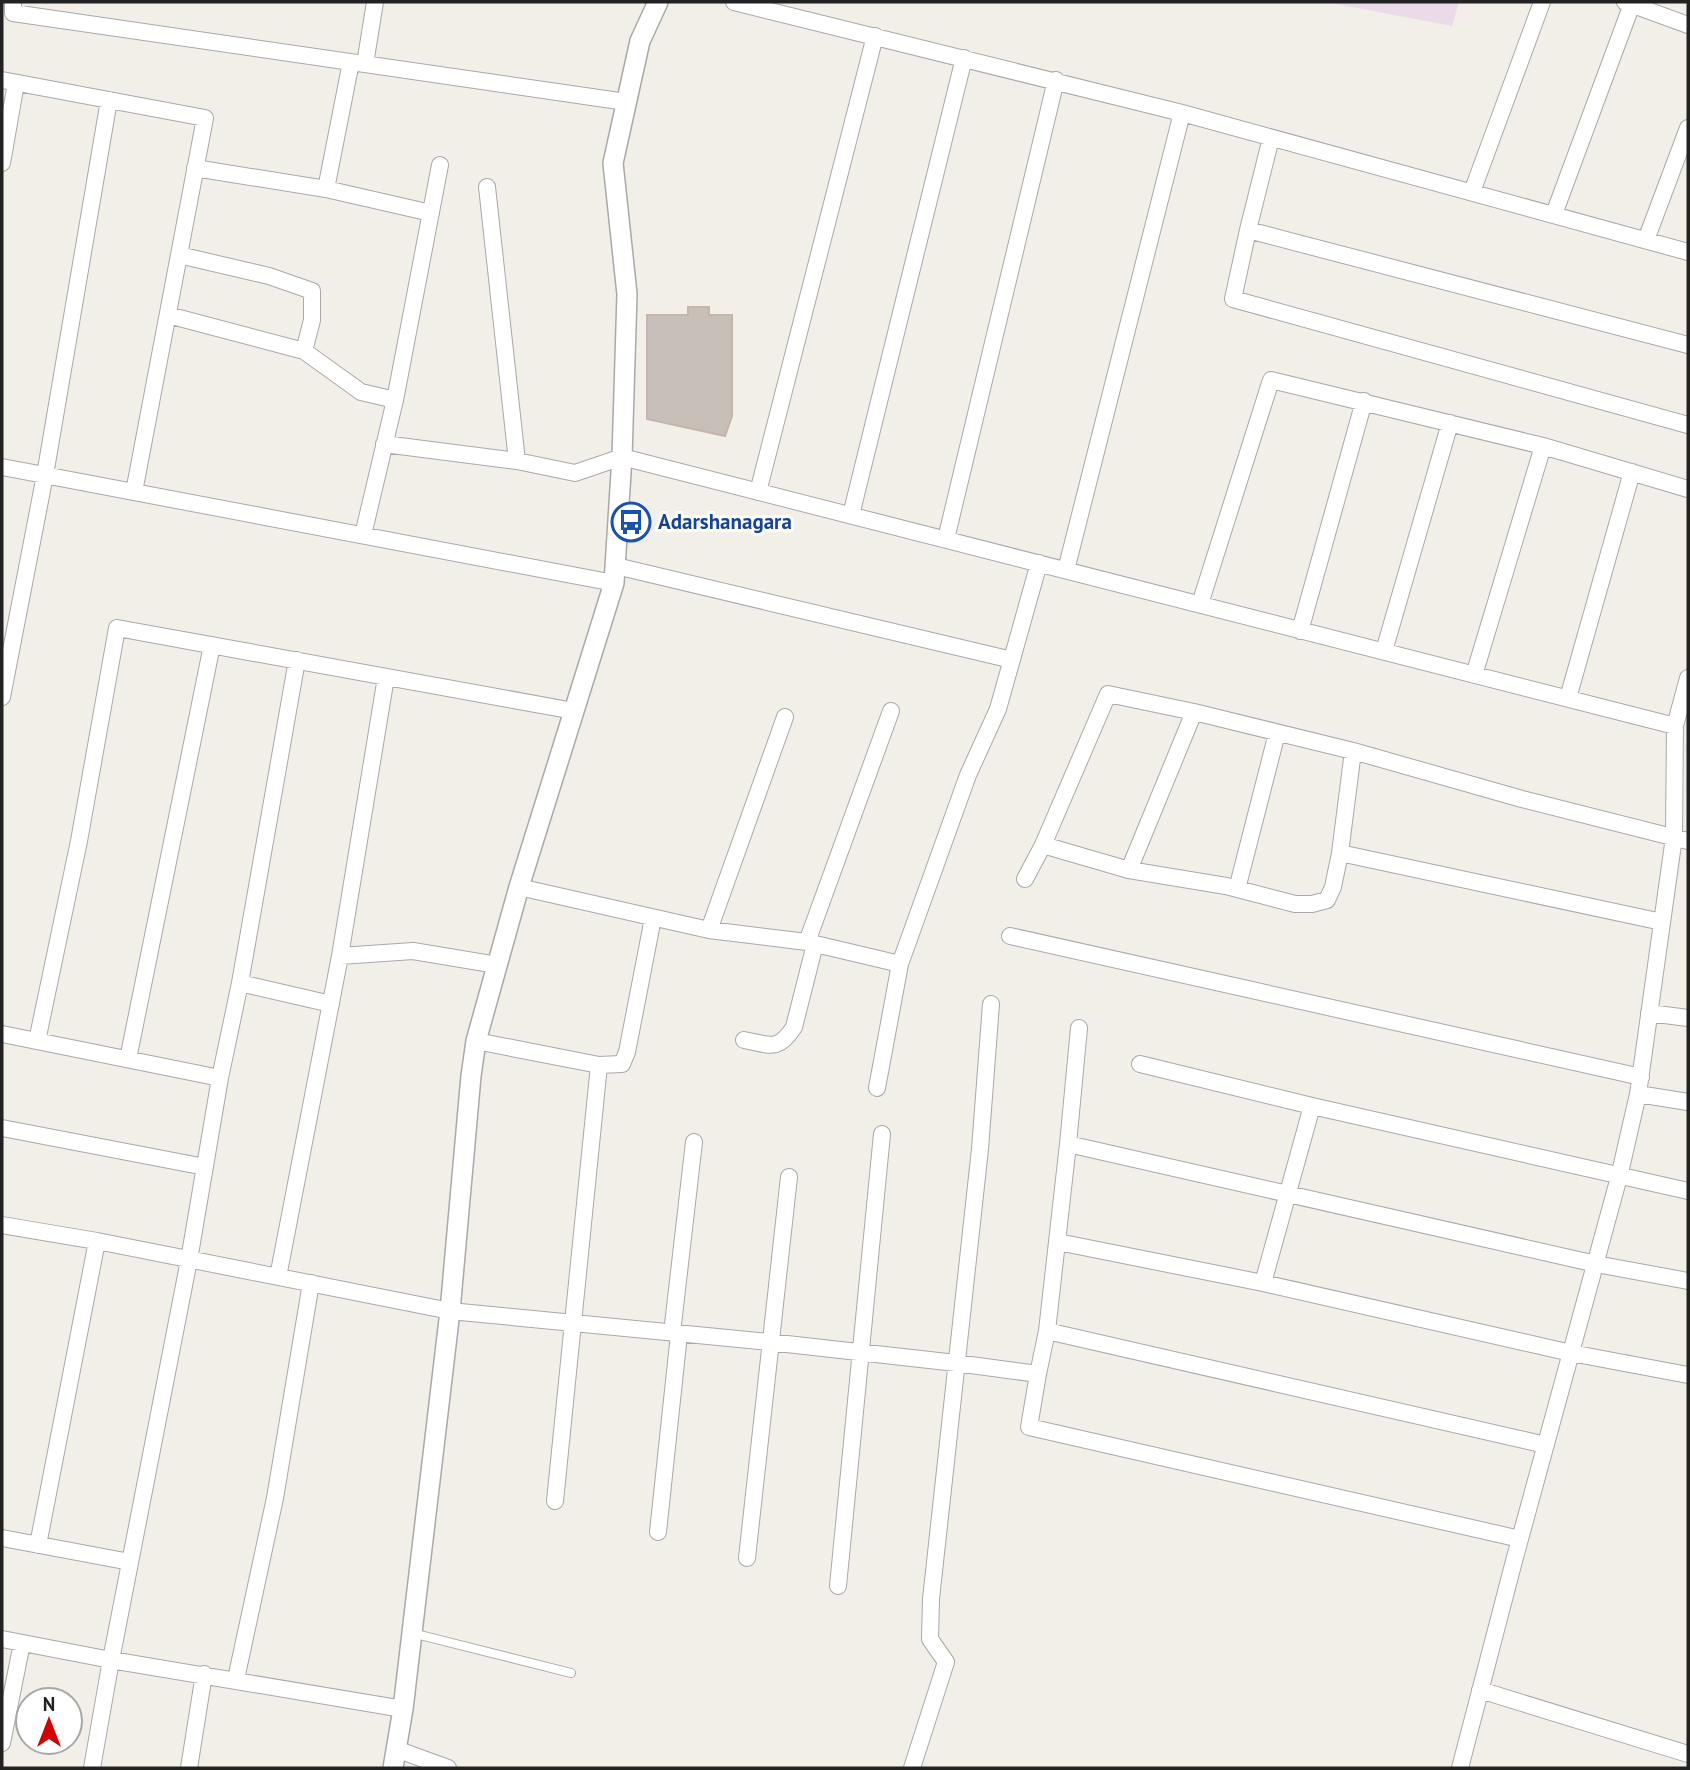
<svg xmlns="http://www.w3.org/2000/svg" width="1690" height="1770" viewBox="0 0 1690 1770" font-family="'PT Sans',sans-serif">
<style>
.industrial{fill:#ebdbe8}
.building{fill:#c7bfb8;stroke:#c4b6ab;stroke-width:2}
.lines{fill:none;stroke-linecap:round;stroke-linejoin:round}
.service-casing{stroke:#a9a9a9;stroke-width:10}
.minor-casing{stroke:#a9a9a9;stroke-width:18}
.tertiary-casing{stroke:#a9a9a9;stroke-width:22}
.service{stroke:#fff;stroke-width:8}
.minor{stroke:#fff;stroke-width:16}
.tertiary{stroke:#fff;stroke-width:19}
.labels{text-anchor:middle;stroke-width:6;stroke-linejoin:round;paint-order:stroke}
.transit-label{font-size:21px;font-weight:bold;fill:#164399;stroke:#fff;text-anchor:start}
</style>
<rect width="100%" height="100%" fill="#f2efe9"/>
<!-- industrial -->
<path class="industrial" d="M1325 2H1459L1452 26Z"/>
<!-- building -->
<path class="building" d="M688 307H709V315H732V416L725 436 647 419V315H688Z"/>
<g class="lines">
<defs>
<path id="service" d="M412 1633 571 1673"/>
<path id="minor" d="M13 2V13L626 102
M734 2 1182 113 1688 252
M1625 2 1688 25
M365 64 375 2
M2 80 205 118 134 492
M1271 138 1248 230 1688 345
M2 163 16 83
M195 168 326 189 431 213
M487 187 517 461
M326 189 351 62
M1472 192 1542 2
M1554 214 1632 4
M1248 230 1233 299 1688 425
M1646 240 1688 128
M179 255 269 276 312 291V320L304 351
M168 315 304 351 361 392 395 400
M384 444 517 461 575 473 622 457 1675 726
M2 467 614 583
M758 492 875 36
M851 515 964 58
M363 535 395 400 440 165
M946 539 1056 80
M616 566 1012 660
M1066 570 1182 113
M1200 604 1271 380 1543 446 1688 489
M1300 631 1364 401
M1384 651 1450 423
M1474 675 1543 446
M2 697 45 475 109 100
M1568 698 1632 472
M1353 751 1340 853 1662 922
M1340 853 1333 887 1327 900 1312 904H1295L1226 886 1129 870 1043 845 1108 694 1194 712 1353 751 1522 799 1688 841
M1129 870 1194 712
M1025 879 1043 845
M519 887 709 930 807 942 900 964 968 775 998 709 1039 563
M1237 889 1277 733
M709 930 785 717
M1010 936 1641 1077
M807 942 891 711
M340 956 413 951 497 965
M240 983 331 1004
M1649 1013 1688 1018
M2 1034 220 1078
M744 1040C770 1045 778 1052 794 1027L815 944
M37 1041 79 841 117 628 574 711
M476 1041 599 1065 622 1064 627 1052 653 918
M128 1059 212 645
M1140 1064 1312 1106 1688 1191
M877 1088 900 964
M1638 1094 1688 1102
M2 1128 205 1167
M1068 1144 1079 1028
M2 1225 97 1241 450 1311 769 1342 956 1363 1038 1374 1029 1427 1520 1539
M1058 1242 1263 1283 1312 1106
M278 1277 340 956 386 677
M1263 1283 1571 1353 1688 1375
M1047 1331 1546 1445
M672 1333 694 1142
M1038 1374 1047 1331 1068 1144 1596 1264 1688 1281
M555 1501 599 1065
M658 1532 679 1334
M2 1538 130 1562
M38 1545 97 1241
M747 1558 789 1177
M838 1586 882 1134
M2 1639 111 1660 403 1709
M236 1679 275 1498 311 1283
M1480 1690 1688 1754
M2 1743 22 1643
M396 1749 448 1768
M92 1768 111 1660 189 1260 220 1078 240 983 297 660
M189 1768 204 1674
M912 1768 946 1662 930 1639 931 1599 980 1149 991 1004
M1460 1768 1514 1561 1619 1177 1638 1094 1674 837 1675 726 1688 678"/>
<path id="tertiary" d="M393 1768 403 1709 450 1311 471 1076 476 1041 519 887 614 583 622 457 627 294 613 163 640 41 658 2"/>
</defs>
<!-- service casing -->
<use href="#service" class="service-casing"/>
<!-- minor casing -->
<use href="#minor" class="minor-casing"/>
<!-- tertiary casing -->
<use href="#tertiary" class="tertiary-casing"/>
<!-- service -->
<use href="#service" class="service"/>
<!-- minor -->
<use href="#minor" class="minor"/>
<!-- tertiary -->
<use href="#tertiary" class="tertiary"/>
</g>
<!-- icons -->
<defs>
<symbol id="bus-ring" viewBox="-11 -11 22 22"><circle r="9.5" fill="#fff" stroke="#1a4fb4" stroke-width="1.5"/><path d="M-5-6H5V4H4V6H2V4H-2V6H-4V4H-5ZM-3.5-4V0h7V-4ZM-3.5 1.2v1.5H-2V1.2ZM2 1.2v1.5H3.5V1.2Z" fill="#1a4fb4"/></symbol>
</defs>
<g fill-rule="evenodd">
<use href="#bus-ring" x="609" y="500" width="44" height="44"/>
</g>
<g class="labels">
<!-- transit labels -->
<g class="transit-label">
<text x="658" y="529">Adarshanagara</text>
</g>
</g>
<!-- border -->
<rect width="1690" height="1770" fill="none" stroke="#222222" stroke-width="7"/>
<!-- north arrow -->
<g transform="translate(49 1721)"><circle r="33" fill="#ffffff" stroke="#a7a7a7" stroke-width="2"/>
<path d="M0-5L12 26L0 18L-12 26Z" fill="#d40000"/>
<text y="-10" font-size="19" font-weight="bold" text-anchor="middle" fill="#222222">N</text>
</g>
</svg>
